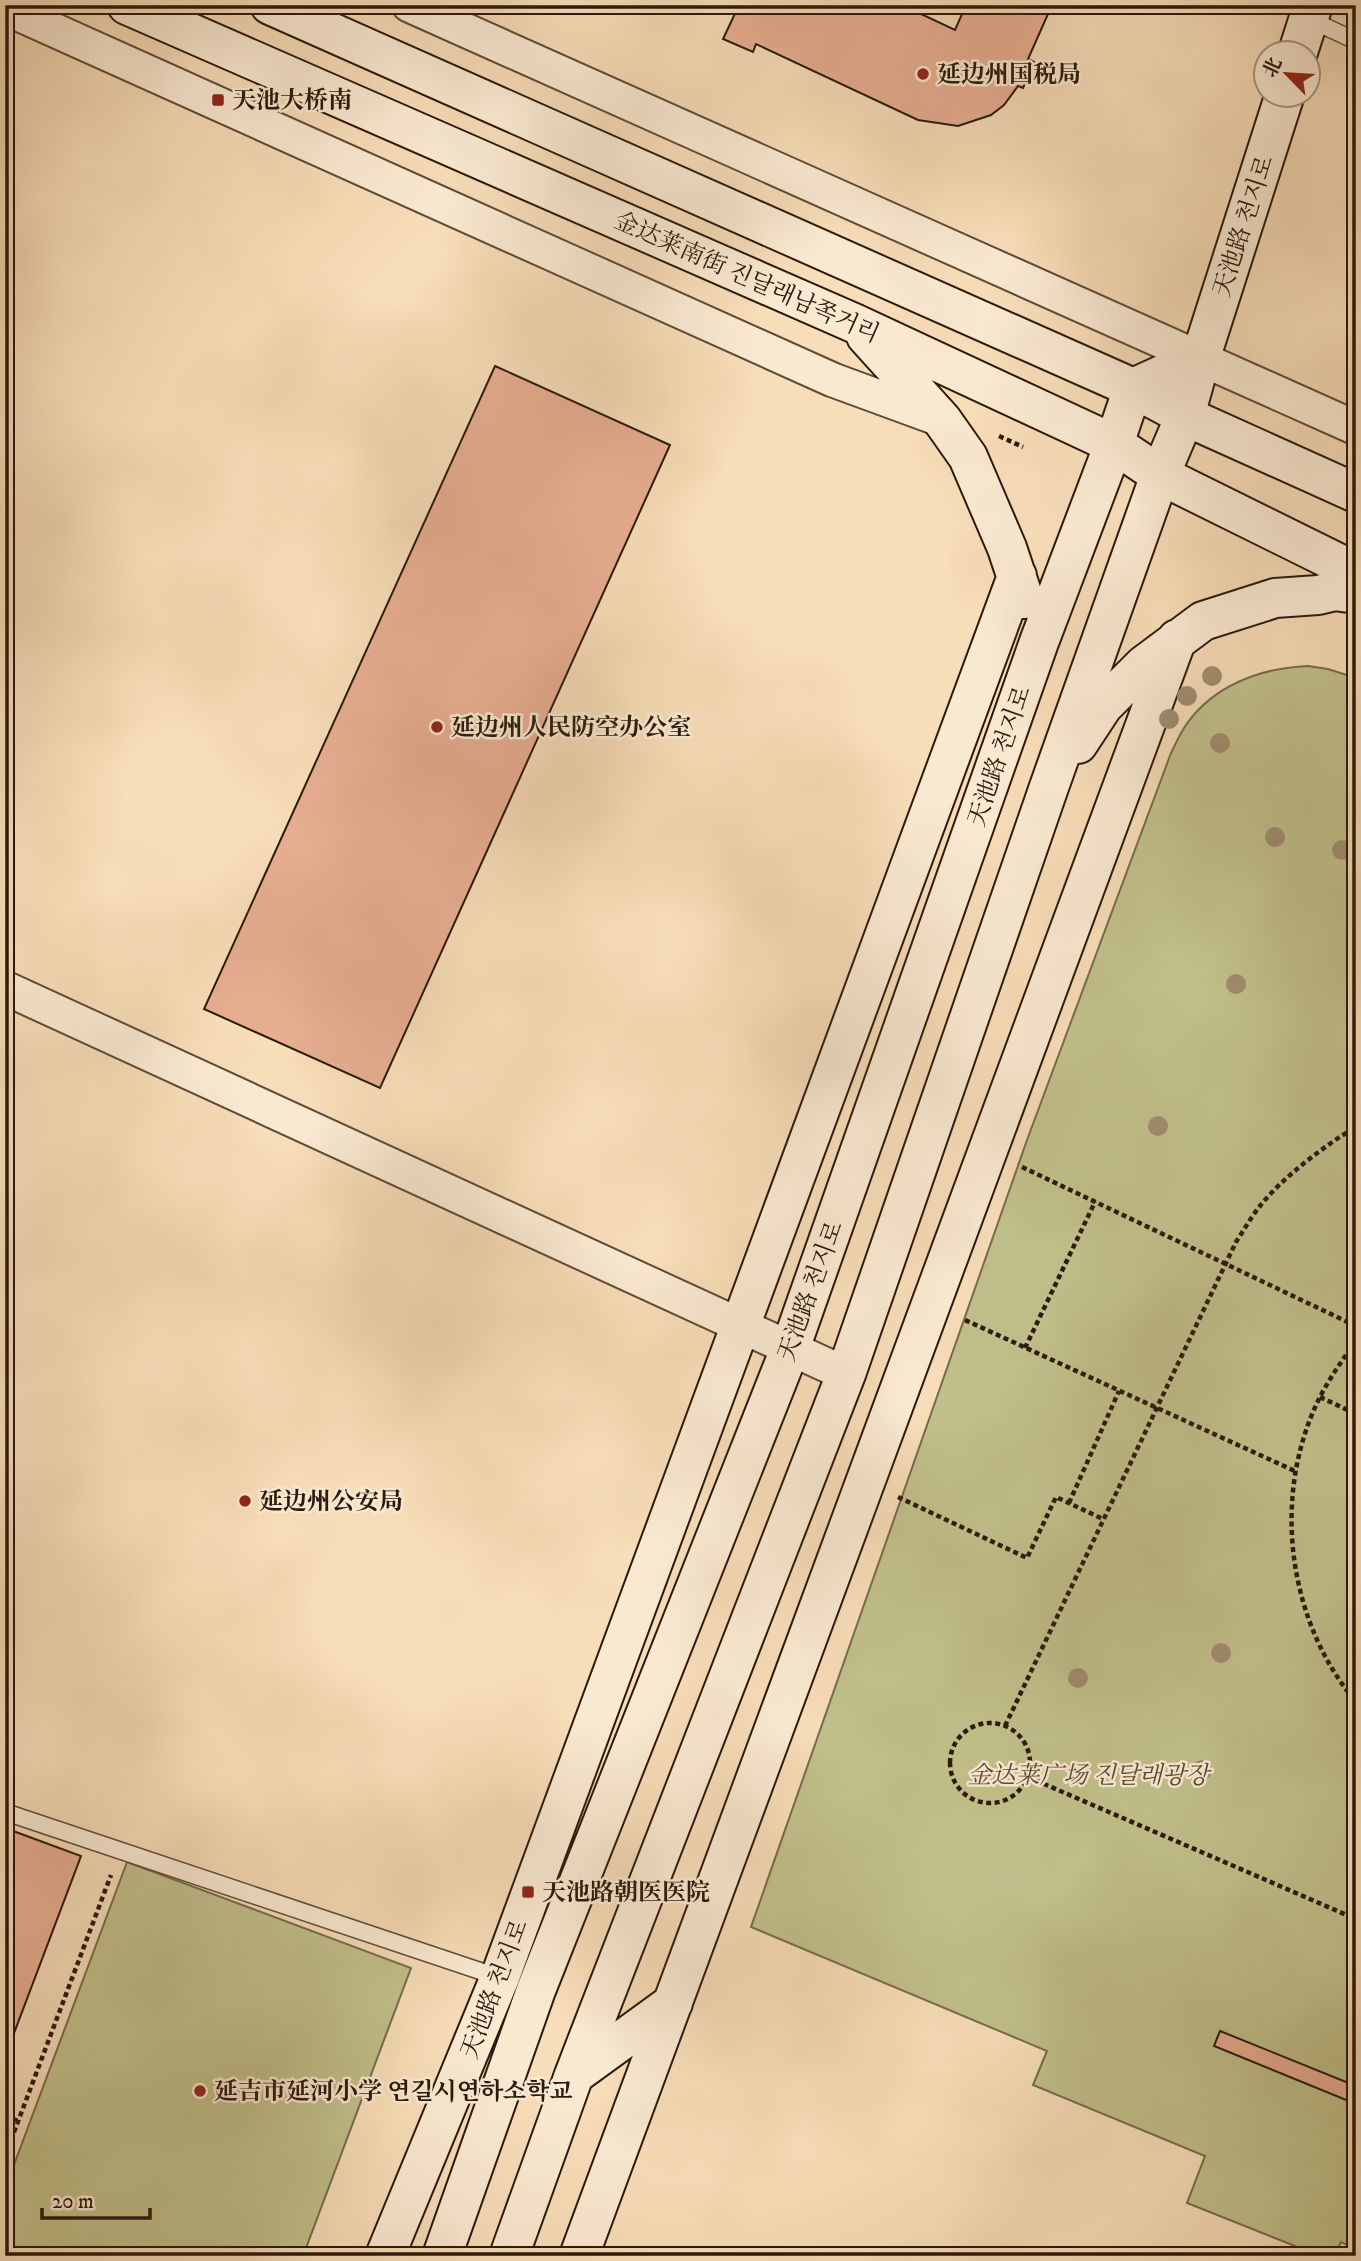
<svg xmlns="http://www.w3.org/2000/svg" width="1361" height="2261" viewBox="0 0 1361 2261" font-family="'IM FELL DW Pica','Noto Serif SC','Noto Serif KR',serif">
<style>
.green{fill:#c1c08b;stroke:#766c4c;stroke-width:2}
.building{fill:#e7ae91;stroke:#2b190d;stroke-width:2}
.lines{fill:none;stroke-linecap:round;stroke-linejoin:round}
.lane-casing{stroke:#5e4a38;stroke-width:19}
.street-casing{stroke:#5e4a38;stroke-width:37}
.secondary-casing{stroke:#2b190d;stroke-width:42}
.path{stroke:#2b190d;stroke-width:4.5;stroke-dasharray:5 3.5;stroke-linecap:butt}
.lane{stroke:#fae9d1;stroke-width:16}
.street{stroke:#fae9d1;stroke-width:33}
.secondary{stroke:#fae9d1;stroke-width:38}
.tree{fill:#a08d6f}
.poi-dot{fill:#8f2418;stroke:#fae9d1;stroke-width:2.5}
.labels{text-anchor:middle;stroke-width:5;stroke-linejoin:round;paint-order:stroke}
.poi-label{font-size:24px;font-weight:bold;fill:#2b190d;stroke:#fae9d1;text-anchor:start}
.street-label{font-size:24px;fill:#2b190d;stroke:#fae9d1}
.park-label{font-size:24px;font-style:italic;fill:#584b33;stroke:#fae9d1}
</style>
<rect width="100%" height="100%" fill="#f7ddb8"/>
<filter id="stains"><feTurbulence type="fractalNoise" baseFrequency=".00286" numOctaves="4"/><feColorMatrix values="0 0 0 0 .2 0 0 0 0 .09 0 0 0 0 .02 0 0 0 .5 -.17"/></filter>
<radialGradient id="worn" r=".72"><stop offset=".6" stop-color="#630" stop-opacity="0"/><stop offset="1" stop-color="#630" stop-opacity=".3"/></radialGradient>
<!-- green -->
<path class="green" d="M1308 666 1328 669 1356 678V2249L1341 2242 1334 2256H1320L1187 2203 1205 2156 1033 2085 1047 2051 751 1927 1027 1140 1171 753C1175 745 1179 736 1184 728 1211 686 1260 668 1308 666Z
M127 1862 411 1968 303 2256H5V2189Z"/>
<!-- building -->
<path class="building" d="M739 5H902L955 30 966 5H1052L1028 59 1034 62 1023 88 1018 86 1004 105 991 115 958 126 918 120 756 44 753 52 723 39Z
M495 366 670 445 380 1088 204 1009Z
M5 1828 81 1856 5 2057Z
M1220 2031 1356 2086V2104L1214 2046Z"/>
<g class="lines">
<defs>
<path id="lane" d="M1309 19 1356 41
M5 1812 501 1978"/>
<path id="street" d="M409 5 1356 428
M5 8 833 380 942 420
M5 988 846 1374"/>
<path id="secondary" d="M127 5 856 324 1114 444 1160 475 1356 572
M270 5 1133 388 1185 416 1356 493
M1298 52 1313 5
M866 336 942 420 968 457 1007 548 1024 599
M1078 744 1103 706 1144 665 1203 621 1275 598 1318 595 1335 591 1356 594
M574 2075 673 2003
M385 2256 500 1977 1017 576
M442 2256 536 1990 790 1349 1039 642 1114 444 1133 388 1201 357
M509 2256 574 2075 846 1374 1049 787 1160 475 1185 416 1205 344 1285 94
M579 2256 1177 639"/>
</defs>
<!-- lane casing -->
<use href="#lane" class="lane-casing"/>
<!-- street casing -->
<use href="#street" class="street-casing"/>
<!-- secondary casing -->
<use href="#secondary" class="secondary-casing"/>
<!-- path -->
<path class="path" d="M999 436 1023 447
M1022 1167 1356 1326
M965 1320 1297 1472
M1356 1341C1343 1359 1331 1376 1321 1395 1271 1492 1286 1619 1356 1702
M1025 1348 1095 1202
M1320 1397 1356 1414
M898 1497 1027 1558 1056 1497 1103 1519
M1069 1503 1119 1391
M950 1763a40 40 0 1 1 80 0a40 40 0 1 1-80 0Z
M1005 1726 1236 1242C1244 1230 1251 1217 1260 1206 1282 1178 1325 1145 1356 1127
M1028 1777 1356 1919
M5 2116 18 2121
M5 2156 111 1875"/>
<!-- lane -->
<use href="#lane" class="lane"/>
<!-- street -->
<use href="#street" class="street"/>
<!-- secondary -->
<use href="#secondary" class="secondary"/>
</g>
<!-- trees -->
<g class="tree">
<circle cx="1212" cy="676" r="10"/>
<circle cx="1187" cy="696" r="10"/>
<circle cx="1169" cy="719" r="10"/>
<circle cx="1220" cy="743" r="10"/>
<circle cx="1275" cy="837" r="10"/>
<circle cx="1342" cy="850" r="10"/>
<circle cx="1236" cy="984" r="10"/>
<circle cx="1158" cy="1126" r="10"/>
<circle cx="1221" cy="1653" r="10"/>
<circle cx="1078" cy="1678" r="10"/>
<circle cx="1202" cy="1770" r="10"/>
</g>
<!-- markers -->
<g class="poi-dot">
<circle cx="923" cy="74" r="7"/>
<rect x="211" y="93" width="14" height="14" rx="3.5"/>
<circle cx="437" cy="727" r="7"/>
<circle cx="245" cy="1501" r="7"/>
<rect x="521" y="1885" width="14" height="14" rx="3.5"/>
<circle cx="200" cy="2091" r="7"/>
</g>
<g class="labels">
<!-- poi labels -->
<g class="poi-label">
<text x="937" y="82">延边州国税局</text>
<text x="232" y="108">天池大桥南</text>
<text x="451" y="735">延边州人民防空办公室</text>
<text x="259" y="1509">延边州公安局</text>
<text x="542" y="1900">天池路朝医医院</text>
<text x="214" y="2099">延吉市延河小学 연길시연하소학교</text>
</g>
<!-- street labels -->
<g class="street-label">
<text transform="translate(1243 226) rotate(-72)" y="8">天池路 천지로</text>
<text transform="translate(747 277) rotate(24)" y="8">金达莱南街 진달래남쪽거리</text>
<text transform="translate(999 756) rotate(-71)" y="8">天池路 천지로</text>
<text transform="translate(810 1291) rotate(-70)" y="8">天池路 천지로</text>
<text transform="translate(494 1989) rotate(-69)" y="8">天池路 천지로</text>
</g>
<!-- park labels -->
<g class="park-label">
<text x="1088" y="1783">金达莱广场 진달래광장</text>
</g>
</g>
<!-- margin -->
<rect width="1361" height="2261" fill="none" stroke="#f7ddb8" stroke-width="28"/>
<rect x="7" y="7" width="1347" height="2247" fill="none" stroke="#2b190d" stroke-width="3.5"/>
<rect x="14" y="14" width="1333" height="2233" fill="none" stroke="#2b190d" stroke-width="2"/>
<!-- north arrow -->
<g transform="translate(1287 74) rotate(295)"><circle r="33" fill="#fae9d1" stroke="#a79683" stroke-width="2"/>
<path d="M0-5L12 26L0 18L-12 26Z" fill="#8f2418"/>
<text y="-10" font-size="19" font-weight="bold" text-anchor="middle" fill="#2b190d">北</text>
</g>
<!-- scale -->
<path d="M42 2208v10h108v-10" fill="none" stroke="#2b190d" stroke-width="3.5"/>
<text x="52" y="2208" font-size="21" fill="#2b190d" stroke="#fae9d1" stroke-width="5" paint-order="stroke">20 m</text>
<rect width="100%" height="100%" filter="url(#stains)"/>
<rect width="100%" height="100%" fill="url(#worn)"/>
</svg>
